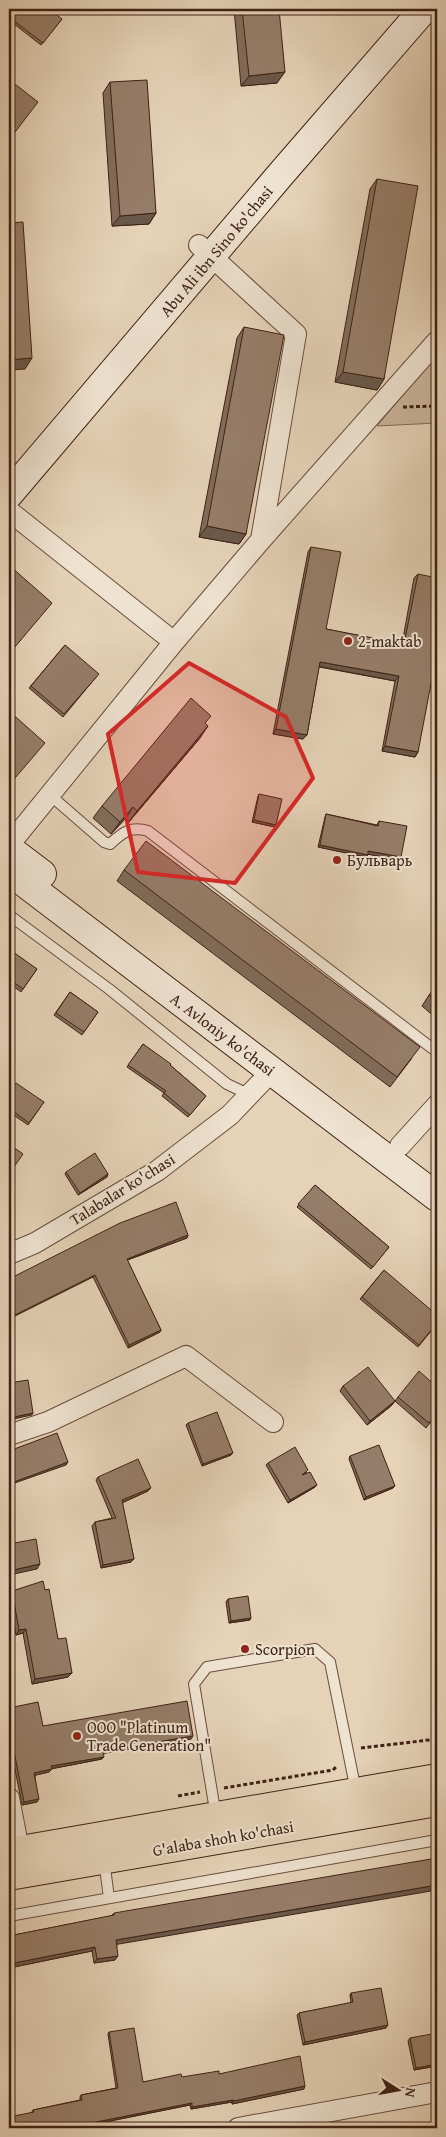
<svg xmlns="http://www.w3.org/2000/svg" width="446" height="2137" viewBox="0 0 446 2137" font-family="'Gentium Book Plus',serif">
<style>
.green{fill:#c9b49b;stroke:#846a58}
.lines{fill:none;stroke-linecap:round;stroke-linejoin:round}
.lane-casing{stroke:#694d3e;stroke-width:12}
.street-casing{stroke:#694d3e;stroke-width:22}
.secondary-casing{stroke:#402115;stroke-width:30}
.primary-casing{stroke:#402115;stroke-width:30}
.path{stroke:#402115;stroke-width:3;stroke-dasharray:4 2.5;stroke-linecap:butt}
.lane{stroke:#eee2d0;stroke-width:10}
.street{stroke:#eee2d0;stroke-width:20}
.secondary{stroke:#eee2d0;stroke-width:28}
.primary{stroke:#e5d2b7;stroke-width:28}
.wall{fill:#816c5a;stroke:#402115}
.shaded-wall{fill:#69584a;stroke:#402115}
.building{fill:#967d69;stroke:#402115}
.marked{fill:#d62828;fill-opacity:0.2;stroke:#d62828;stroke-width:4;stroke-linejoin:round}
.poi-dot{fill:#8f2418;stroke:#eee2d0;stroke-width:2}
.labels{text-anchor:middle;stroke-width:4;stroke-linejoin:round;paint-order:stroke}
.street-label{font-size:16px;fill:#402115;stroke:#eee2d0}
.poi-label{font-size:16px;fill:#402115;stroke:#eee2d0;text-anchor:start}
</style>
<rect width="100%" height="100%" fill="#e5d2b7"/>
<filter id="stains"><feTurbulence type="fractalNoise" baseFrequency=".004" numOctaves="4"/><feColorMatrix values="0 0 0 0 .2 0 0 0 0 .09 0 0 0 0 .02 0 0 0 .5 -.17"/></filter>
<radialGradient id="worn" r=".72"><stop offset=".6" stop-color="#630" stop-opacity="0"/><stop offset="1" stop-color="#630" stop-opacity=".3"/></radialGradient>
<!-- green -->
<path class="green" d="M437 355V423L377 426Z"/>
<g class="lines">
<defs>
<path id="lane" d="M50 795 104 842 110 844C123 832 131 826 148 831L437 1052
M9 915 109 989 227 1084 250 1095
M216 1816 194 1684 207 1667 315 1649 330 1662 356 1791
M104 1860 109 1898
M9 1916 437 1840"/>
<path id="street" d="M199 245 296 334 261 540
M9 511 174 642
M9 845 174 642 261 540 437 341
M400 1146 437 1105
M9 1254 35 1243 157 1171 230 1115 271 1072
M9 1435 48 1422 186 1356 273 1422
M9 1798 19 1850
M238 2128 437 2092"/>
<path id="secondary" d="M9 494 281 174 424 9
M9 849 42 874
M9 871 437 1197"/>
<path id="primary" d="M9 1852 437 1778
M9 1876 437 1802"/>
</defs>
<!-- lane casing -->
<use href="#lane" class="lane-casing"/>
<!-- street casing -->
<use href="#street" class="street-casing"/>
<!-- secondary casing -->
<use href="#secondary" class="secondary-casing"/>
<!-- primary casing -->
<use href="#primary" class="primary-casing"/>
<!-- path -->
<path class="path" d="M403 407 437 406
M361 1748 437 1739
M224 1788 333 1770 337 1766
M178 1796 200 1792"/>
<!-- lane -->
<use href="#lane" class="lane"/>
<!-- street -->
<use href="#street" class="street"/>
<!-- secondary -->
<use href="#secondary" class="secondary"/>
<!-- primary -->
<use href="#primary" class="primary"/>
</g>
<!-- wall -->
<path class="wall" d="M9 9 62 19 41 45 9 20Z
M234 9H279L277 83 241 86Z
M110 82 156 213 149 224 112 226 103 93Z
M377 179 384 379 377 390 335 382 370 189Z
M244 327 246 534 239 544 199 537 237 338Z
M311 547 326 629 402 644 414 578 418 574V752L415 757 382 751 395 681 319 667 307 735 303 739 273 734 308 552Z
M65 645 97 676 63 717 29 688Z
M206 724 200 738 128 823 125 819 111 834 93 818 102 806Z
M259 794 275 827 252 822 258 796Z
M326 814 377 825 379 821 399 860 368 854 366 857 318 847 325 817Z
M124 870 412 1058 390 1087 117 881Z
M9 950 37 969 21 992 9 983Z
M437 986V1019L422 1006 429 995Z
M70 992 98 1012 82 1035 54 1015Z
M143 1044 170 1065 206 1096 188 1117 162 1096 164 1093 127 1067Z
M9 1093 44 1102 28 1125 9 1112Z
M66 1172 108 1174 107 1177 78 1195 65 1174Z
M315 1185 389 1247 371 1269 297 1207Z
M188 1235 187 1238 127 1260 161 1330 160 1332 128 1348 93 1277 9 1279Z
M384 1270 437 1324 418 1347 360 1299Z
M343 1386 395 1401 391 1406 367 1425 340 1391Z
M437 1387V1414L426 1428 395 1401 398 1397Z
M188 1423 231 1455 202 1466 186 1425Z
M350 1456 393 1488 364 1500 349 1459Z
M268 1463 307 1473 305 1474 317 1485 315 1487 288 1503 266 1465Z
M98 1477 148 1491 122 1503 134 1559 131 1562 101 1568 92 1526 95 1522 112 1518 96 1480Z
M45 1590 58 1639 72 1673 68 1677 32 1684 23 1633 16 1635 9 1596 12 1591Z
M228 1599 250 1620 229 1623 226 1602Z
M9 1708 43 1726 191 1739 103 1753 102 1759 51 1769 49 1772 35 1775 37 1802 22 1805 9 1739Z
M114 1913 117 1944 115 1960 94 1963 92 1951 9 1968V1936L111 1916Z
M351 1993 386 2028 303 2045 297 2015 299 2013 351 2003 350 1995Z
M109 2032 143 2082 219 2074 304 2089 232 2104V2102L191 2109 190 2105 76 2128H9L32 2112 33 2110 80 2100V2097L81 2095 116 2088 108 2034Z
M410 2038 437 2066 414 2070 408 2041Z"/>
<!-- shaded-wall -->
<path class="shaded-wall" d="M285 72 277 83 241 86 249 76Z
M156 213 149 224 112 226 120 216Z
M32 358 25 369 9 370V360Z
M343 372 384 379 377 390 335 382Z
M207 526 246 534 239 544 199 537Z
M320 662 399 676 395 681 317 666Z
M208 726 200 738 128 823 137 811Z
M276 729 307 735 303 739 273 734Z
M385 746 418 752 415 757 382 751Z
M133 807 125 819 111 834 120 822Z
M254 820 276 825 275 827 252 822Z
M320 845 368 855 366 857 318 847Z
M368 851 401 857 399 860 367 854Z
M108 1174 107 1177 78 1195 80 1193Z
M188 1235 187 1238 125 1261 127 1259Z
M95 1275 93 1277 9 1319V1318Z
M161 1330 160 1332 128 1348 129 1345Z
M395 1401 391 1406 367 1425 370 1421Z
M33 1413 32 1415 9 1420V1418Z
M233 1453 231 1455 202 1466 203 1464Z
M68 1462 66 1465 9 1485V1483Z
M317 1485 315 1487 288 1503 290 1500Z
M395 1486 393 1488 364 1500 366 1497Z
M151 1488 148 1491 119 1504 122 1500Z
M134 1559 131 1562 101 1568 103 1565Z
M40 1564 37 1569 9 1575V1571Z
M251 1618 250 1620 229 1623 231 1621Z
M26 1629 23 1633 16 1635 19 1630Z
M72 1673 68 1677 32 1684 35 1679Z
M193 1736 191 1739 100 1754 103 1751Z
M104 1757 102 1759 49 1769 51 1766Z
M52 1769 49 1772 32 1776 34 1773Z
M39 1799 37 1802 22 1805 24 1802Z
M437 1885V1890L113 1945 116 1940Z
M95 1947 92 1951 9 1968V1964Z
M118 1956 115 1960 94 1963 97 1959Z
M388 2025 386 2028 303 2045 305 2042Z
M437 2064V2066L414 2070 416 2068Z
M305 2086 304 2089 232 2104 234 2101Z
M233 2100 232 2102 191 2109 192 2107Z
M192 2103 190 2105 74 2128 76 2126Z"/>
<!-- building -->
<path class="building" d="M9 9H49L62 19 43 43 9 17Z
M242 9H279L285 72 249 76Z
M147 80 156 213 120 216 110 82Z
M11 81 38 102 9 140V84Z
M377 179 418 186 384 379 343 372Z
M23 222 32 358 9 360V223Z
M244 327 284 335 246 534 207 526Z
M311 547 341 552 326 629 404 644 418 574 437 578V652L418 752 385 746 399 676 320 662 307 735 276 729Z
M11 567 52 603 9 654V570Z
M65 645 99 674 64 714 31 686Z
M191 698 211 716 205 723 208 726 137 811 133 807 120 822 102 806Z
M9 711 45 743 9 785Z
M259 794 282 799 276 825 254 820Z
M326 814 378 826 379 821 407 826 401 857 368 851V855L320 845Z
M146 841 420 1047 397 1077 124 870Z
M9 949 37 969 23 989 9 979Z
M437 986V1002L429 995Z
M70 992 98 1012 84 1032 56 1013Z
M143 1044 171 1064 170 1065 206 1096 190 1115 164 1093 166 1091 128 1065Z
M16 1083 44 1102 29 1123 9 1108V1093Z
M9 1144 23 1154 9 1174Z
M95 1153 108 1174 80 1193 66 1172Z
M315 1185 389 1247 373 1267 298 1204Z
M176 1202 188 1235 127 1259 161 1330 129 1345 95 1275 9 1318V1279L120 1223Z
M384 1270 437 1315V1323L419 1345 362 1297Z
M368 1367 395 1401 370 1421 343 1386Z
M419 1371 437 1387V1414L429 1423 398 1397Z
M28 1380 33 1413 9 1418V1383Z
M217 1412 233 1453 203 1464 188 1423Z
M57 1433 68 1462 14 1482 9 1483V1451Z
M379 1445 395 1486 366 1497 350 1456Z
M295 1447 308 1470 302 1475 310 1472 317 1485 290 1500 268 1463Z
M138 1459 151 1488 122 1500 134 1559 103 1565 95 1522 116 1518 98 1477Z
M36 1539 40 1564 9 1571V1544Z
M43 1581 45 1590 49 1589 58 1639 66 1638 72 1673 35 1679 26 1629 19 1630 12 1591Z
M248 1596 251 1618 231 1621 228 1599Z
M187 1701 193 1736 103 1751 104 1757 51 1766 52 1769 34 1773 39 1799 24 1802 9 1726V1708L38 1702 43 1726Z
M437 1858V1885L116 1940 118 1956 97 1959 95 1947 9 1964V1936L114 1915V1913Z
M381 1988 388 2025 305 2042 299 2013 353 2002 351 1993Z
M134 2028 143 2082 181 2074 182 2077 219 2071V2074L300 2056 305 2086 234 2101 233 2100 192 2107V2103L76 2126V2128H9V2117L34 2112 33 2110 82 2100 81 2095 118 2088 109 2032Z
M437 2033V2064L416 2068 410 2038Z
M437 2126V2128H425Z"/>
<!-- marked area -->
<path class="marked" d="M189 663 286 717 313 778 235 883 138 872 108 734Z"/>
<!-- markers -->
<g class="poi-dot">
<circle cx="348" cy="641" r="5"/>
<circle cx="337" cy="860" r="5"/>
<circle cx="245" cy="1649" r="5"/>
<circle cx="77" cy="1736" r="5"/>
</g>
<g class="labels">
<!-- street labels -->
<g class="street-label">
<text transform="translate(216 251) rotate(-50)" y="6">Abu Ali ibn Sino ko'chasi</text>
<text transform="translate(223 1034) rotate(37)" y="6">A. Avloniy ko'chasi</text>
<text transform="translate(122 1189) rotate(-32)" y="6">Talabalar ko'chasi</text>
<text transform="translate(223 1838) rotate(-10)" y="6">G'alaba shoh ko'chasi</text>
</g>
<!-- poi labels -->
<g class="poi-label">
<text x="358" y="647">2-maktab</text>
<text x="347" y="866">Бульварь</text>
<text x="255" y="1655">Scorpion</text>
<text x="87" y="1733">OOO "Platinum<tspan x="87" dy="18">Trade Generation"</tspan></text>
</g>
</g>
<!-- margin -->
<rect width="446" height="2137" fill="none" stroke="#e5d2b7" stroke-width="30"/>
<rect x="10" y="10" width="426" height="2117" fill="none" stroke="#402115" stroke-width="2.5"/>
<rect x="15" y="15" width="416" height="2107" fill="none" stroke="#402115"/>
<!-- north arrow -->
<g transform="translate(398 2090) rotate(101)" stroke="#eee2d0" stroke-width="4" paint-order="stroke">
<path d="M0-4L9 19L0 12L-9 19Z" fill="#402115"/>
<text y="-8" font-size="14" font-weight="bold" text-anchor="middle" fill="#402115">N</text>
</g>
<rect width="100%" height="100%" filter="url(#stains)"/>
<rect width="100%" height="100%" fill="url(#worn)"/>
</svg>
